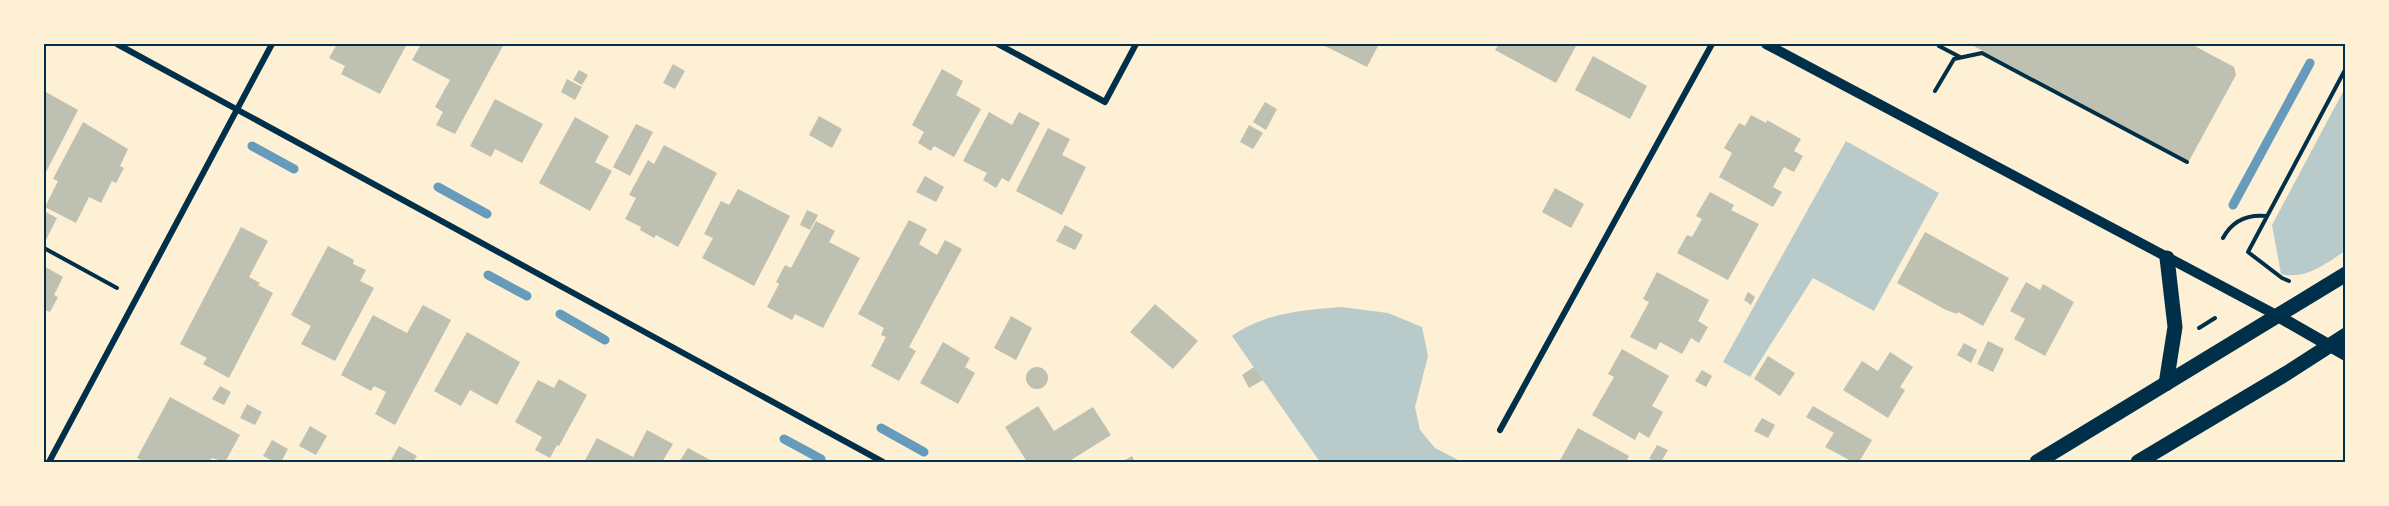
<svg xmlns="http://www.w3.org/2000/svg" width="2389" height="506" viewBox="0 0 2389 506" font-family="Inter,sans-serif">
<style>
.green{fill:#b9caca}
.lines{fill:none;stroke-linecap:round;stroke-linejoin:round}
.stream{stroke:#669bbc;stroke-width:9}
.building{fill:#bec0b2}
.path{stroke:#003049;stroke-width:4}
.minor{stroke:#003049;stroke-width:6}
.tertiary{stroke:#003049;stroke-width:10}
.secondary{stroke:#003049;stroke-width:12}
.primary{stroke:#003049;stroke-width:15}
.neatline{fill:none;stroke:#003049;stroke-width:2}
</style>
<rect width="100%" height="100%" fill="#fdf0d5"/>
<!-- green -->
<path class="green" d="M2345 88V251C2325 264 2306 280 2281 274L2272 225Z
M1846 141 1939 193 1874 311 1813 278 1750 377 1723 362Z
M1341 307 1388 313 1422 327 1428 356 1415 407 1420 430 1435 448 1462 462H1320L1232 336C1265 313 1302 310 1341 307Z"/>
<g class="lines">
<!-- stream -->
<path class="stream" d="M252 146 294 169
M438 187 487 214
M2233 205 2310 63
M488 275 527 296
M560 314 605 340
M881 428 924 452
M784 439 821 459"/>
</g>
<!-- building -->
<path class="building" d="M337 44H407L380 94 341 74 345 66 329 58Z
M421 44H504L455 134 436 125 443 112 435 107 450 80 412 60Z
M1321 44H1379L1367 67Z
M1499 44H1572L1576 46 1556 83 1495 50Z
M1970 44H2191L2234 67 2236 75 2189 161Z
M1593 56 1647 86 1630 119 1575 90Z
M673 64 685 71 675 89 663 83Z
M942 69 963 81 956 95 981 109 954 157 934 146 931 151 918 143 924 132 912 125Z
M579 70 588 75 582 85 573 80Z
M567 79 582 87 575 100 561 92Z
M44 91 78 110 44 176Z
M495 99 543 124 522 163 495 149 491 157 470 146Z
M1265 102 1277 109 1266 130 1253 122Z
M989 112 1012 125 1019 112 1040 123 1009 182 1002 178 996 188 983 180 987 173 963 161Z
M1751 115 1766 123 1767 120 1801 139 1794 151 1803 156 1794 172 1784 167 1773 187 1782 192 1773 207 1719 177 1732 153 1724 148 1739 123 1745 126Z
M819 116 842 129 832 148 809 135Z
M575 117 609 136 595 162 612 171 590 211 539 183Z
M83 122 128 149 120 166 124 168 116 183 112 181 101 203 89 197 76 223 45 207 58 181 53 179Z
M636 124 653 132 630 176 613 167Z
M1249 125 1263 133 1253 149 1240 142Z
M1048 128 1070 139 1062 155 1086 167 1062 215 1016 191Z
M664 145 717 173 678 247 656 235 654 238 640 230 641 227 625 219 636 198 629 195 648 160 654 164Z
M925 176 944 187 936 202 916 192Z
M1555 188 1584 204 1571 228 1542 212Z
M738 189 790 216 754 286 702 258 713 238 704 234 721 201 729 205Z
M1710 192 1734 205 1731 210 1759 224 1728 280 1677 253 1687 235 1692 237 1702 219 1696 216Z
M807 210 818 215 810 230 800 225Z
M44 211 57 218 46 240 44 239Z
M909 220 927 229 919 244 937 255 945 240 962 249 909 347 916 351 899 381 871 366 886 337 881 335 884 328 858 314Z
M816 221 835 231 829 242 860 258 823 328 795 314 792 320 767 307 779 284 776 282 785 265 791 268Z
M1065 225 1083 235 1075 250 1056 241Z
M241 227 268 241 249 277 260 283 258 285 273 293 229 378 203 364 207 358 180 344Z
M1925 232 2009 278 1983 326 1958 312 1957 314 1946 310 1897 283Z
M328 246 354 260 353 264 366 270 360 281 374 288 335 361 301 344 311 326 291 315Z
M44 266 63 277 54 295 58 297 50 312 45 310 44 313Z
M1657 272 1709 300 1698 321 1708 327 1699 343 1691 338 1682 354 1660 342 1656 350 1630 337 1649 302 1643 299Z
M2026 282 2040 290 2043 284 2074 302 2045 356 2014 339 2025 319 2010 311Z
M1748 292 1755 297 1751 305 1744 300Z
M1155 304 1198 341 1173 369 1130 332Z
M423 305 451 320 395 425 375 414 386 392 374 386 371 391 341 375 373 315 407 333Z
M1011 316 1032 328 1016 360 994 348Z
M467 332 520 362 497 405 470 390 461 406 434 391Z
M1988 341 2004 349 1993 372 1977 364Z
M943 342 970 358 965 367 975 373 958 404 920 383Z
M1964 343 1977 350 1971 363 1957 355Z
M1622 349 1669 376 1652 406 1663 412 1649 438 1639 432 1635 440 1592 415 1614 377 1608 374Z
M1890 352 1913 367 1900 387 1905 390 1888 418 1843 390 1862 361 1878 371Z
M1768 356 1795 373 1780 396 1754 379Z
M1026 378a11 11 0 1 1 22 0a11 11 0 1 1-22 0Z
M1254 367 1263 380 1249 388 1242 375Z
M1702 370 1712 376 1706 387 1695 381Z
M559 379 587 395 559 446 557 445 550 458 535 450 542 437 515 422 538 380 554 388Z
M220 386 231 392 224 405 212 399Z
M170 397 240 435 225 462 212 458 209 462H146L137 458Z
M247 404 262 412 255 425 240 418Z
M1038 406 1054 431 1093 407 1111 435 1068 462H1027L1005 427Z
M1813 406 1872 440 1859 462H1853L1825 447 1834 433 1806 417Z
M1762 418 1775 425 1768 438 1754 431Z
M310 426 327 436 316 455 299 446Z
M1578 428 1629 456 1626 462H1559Z
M647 430 673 444 662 462H584L597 438 633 457Z
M272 440 288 449 281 462H275L263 456Z
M1657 445 1668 450 1661 462 1649 459Z
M399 446 417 456 413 462H390Z
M688 448 714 462H679Z
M1132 456 1135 462H1122Z"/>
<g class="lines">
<!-- path -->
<path class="path" d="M1939 46 1960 57
M1935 91 1954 59 1982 53 2187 162
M2223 238C2232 221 2247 214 2267 216
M44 248 117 288
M2289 281 2282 278 2248 252 2346 68
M2199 328 2215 318"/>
<!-- minor -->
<path class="minor" d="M117 44 883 462
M998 44 1105 102 1136 44
M1500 430 1712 44
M49 462 272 44"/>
<!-- tertiary -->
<path class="tertiary" d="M1766 44 2278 316"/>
<!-- secondary -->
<path class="secondary" d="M2278 316 2346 355"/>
<!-- primary -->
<path class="primary" d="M2166 384 2175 327 2167 258
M2037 462 2346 274
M2138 462 2287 373 2346 335"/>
</g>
<!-- border -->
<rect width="2389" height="506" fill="none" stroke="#fdf0d5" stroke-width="90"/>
<rect x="45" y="45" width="2299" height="416" class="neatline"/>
</svg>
